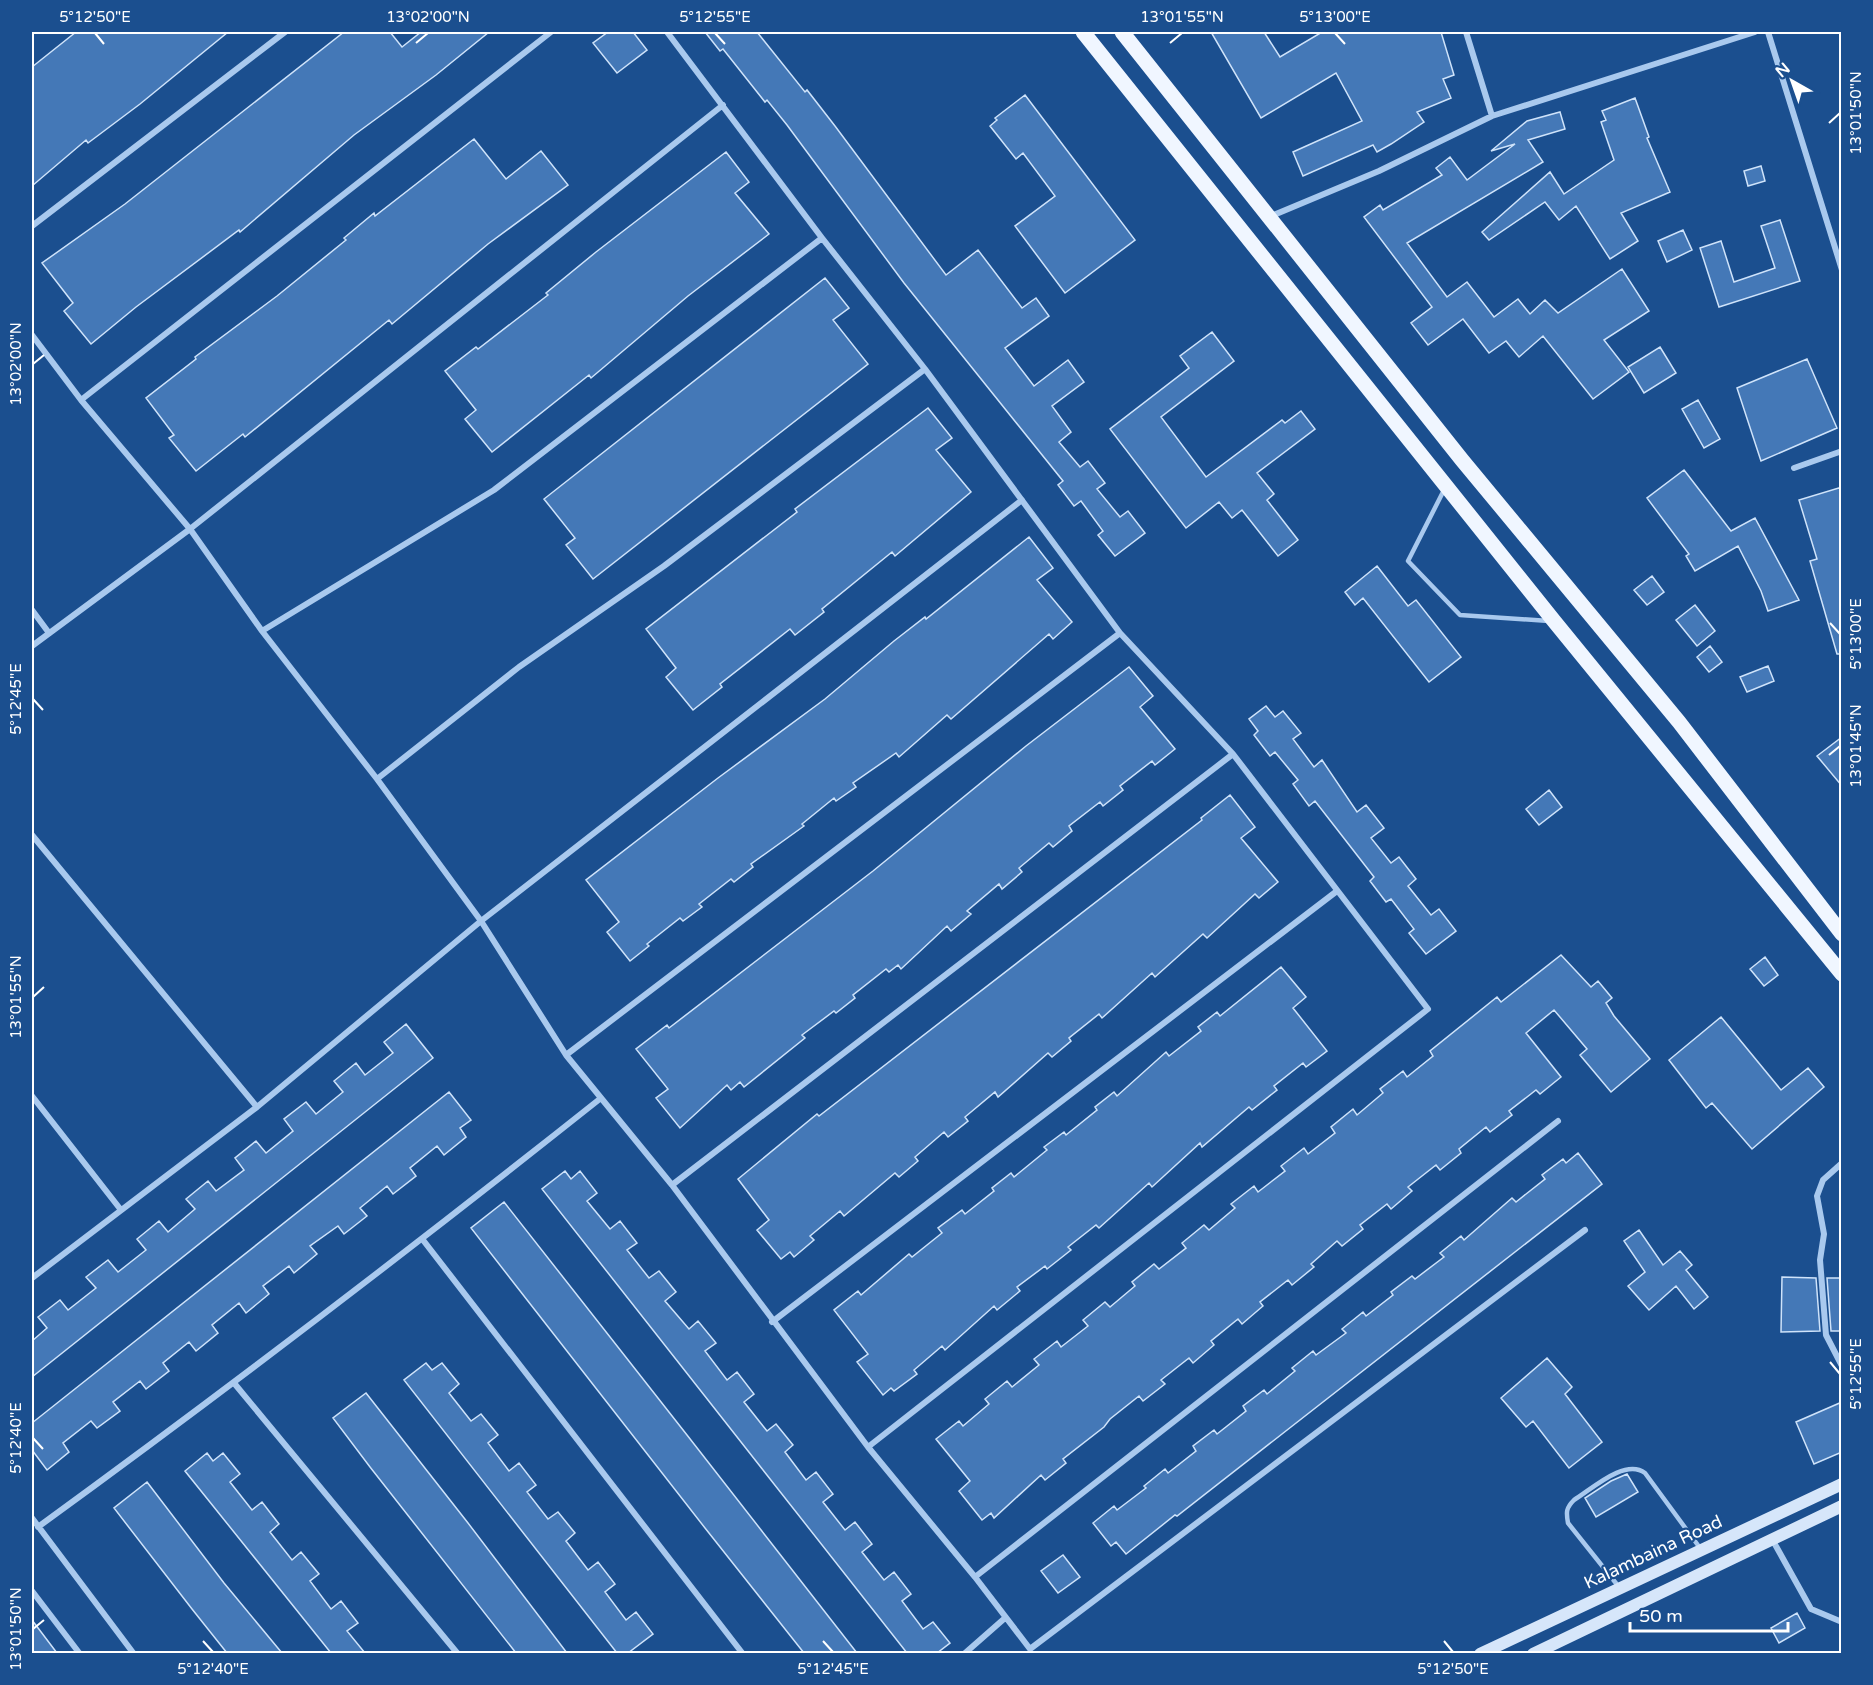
<svg xmlns="http://www.w3.org/2000/svg" width="1873" height="1685" viewBox="0 0 1873 1685" font-family="'Varela Round',sans-serif">
<style>
.building{fill:#4478b7;stroke:#cfe3fa;stroke-width:1.5}
.lines{fill:none;stroke-linecap:round;stroke-linejoin:round}
.lane{stroke:#a9c9ee;stroke-width:4.5}
.street{stroke:#a9c9ee;stroke-width:6}
.secondary{stroke:#d6e6fa;stroke-width:12}
.primary{stroke:#f0f6ff;stroke-width:15}
.ticks{fill:none;stroke:#fff;stroke-width:2}
.labels{text-anchor:middle;stroke-width:4.5;stroke-linejoin:round;paint-order:stroke}
.street-label{font-size:18px;fill:#fff;stroke:#1b4f8f}
.neatline{fill:none;stroke:#fff;stroke-width:2}
.ticks-label{font-size:15px;text-anchor:middle;fill:#fff}
</style>
<rect width="100%" height="100%" fill="#1b4f8f"/>
<!-- building -->
<path class="building" d="M76 32H228L140 104 88 143 86 140 32 186V67Z
M344 32H390L402 47 421 32H489L436 75 354 135 240 232 239 230 136 307 91 344 64 311 73 303 42 263 125 204Z
M608 32H633L647 50 617 73 593 43Z
M705 32H757L805 92 807 90 835 126 946 275 978 250 1022 308 1036 298 1049 316 1005 348 1034 386 1068 360 1084 382 1052 406 1071 432 1059 442 1080 467 1088 461 1105 483 1097 489 1120 517 1128 511 1145 533 1115 556 1098 535 1103 531 1081 501 1074 506 1058 485 1063 481 904 283 787 125 767 100 765 102 723 49 720 51Z
M1211 32H1264L1280 57 1322 32H1441L1454 75 1443 79 1451 98 1417 112 1424 122 1391 144 1377 152 1373 145 1303 176 1293 152 1362 121 1336 73 1261 118Z
M1025 95 1135 240 1065 293 1015 226 1055 196 1023 153 1016 159 990 126 997 120 995 118Z
M1635 98 1649 137 1647 138 1670 192 1621 213 1638 241 1610 259 1576 206 1559 220 1545 202 1489 240 1482 232 1550 172 1564 194 1614 160 1601 122 1606 120 1602 111Z
M1560 112 1565 129 1528 140 1543 162 1407 243 1447 297 1467 282 1494 317 1518 299 1530 314 1545 300 1558 313 1622 269 1649 311 1604 340 1629 372 1593 399 1543 336 1519 357 1506 341 1489 353 1463 319 1428 345 1411 323 1432 307 1364 217 1380 205 1383 210 1442 175 1436 168 1450 157 1467 180 1515 144 1491 151 1527 121Z
M474 139 506 179 541 151 568 185 488 244 392 324 389 320 245 437 243 434 196 471 169 438 174 435 146 398 196 359 195 357 277 296 346 240 344 238 374 213 375 216Z
M726 152 749 182 735 193 769 234 688 296 591 378 589 375 492 452 465 419 476 410 445 371 476 347 478 349 548 295 546 293 596 252Z
M1761 166 1765 181 1748 186 1744 171Z
M1780 220 1800 281 1719 307 1700 248 1721 241 1734 282 1775 268 1761 226Z
M1683 230 1692 250 1667 262 1658 241Z
M825 278 849 308 833 320 868 364 593 579 566 545 575 538 544 499Z
M1212 332 1234 361 1161 417 1206 477 1282 420 1285 423 1301 411 1315 429 1257 473 1274 494 1267 500 1298 540 1278 556 1242 510 1232 518 1219 502 1186 528 1110 429 1189 368 1180 356Z
M1660 347 1676 373 1644 393 1628 367Z
M1807 359 1837 428 1761 461 1737 388Z
M1698 400 1720 439 1704 448 1682 409Z
M928 408 952 438 936 450 971 492 895 556 892 552 822 609 824 612 795 635 790 629 720 684 722 687 693 710 666 677 676 668 646 629 797 512 795 509Z
M1684 470 1731 531 1755 518 1799 600 1768 611 1761 591 1738 546 1695 571 1686 556 1689 554 1647 498Z
M1842 487V654H1837L1810 561 1817 559 1799 500Z
M1029 537 1053 568 1037 580 1072 622 1053 639 1049 634 951 719 947 715 899 757 896 753 853 783 856 787 836 801 834 798 802 824 804 826 751 864 753 867 734 882 731 879 699 904 702 907 683 921 680 918 647 944 649 946 630 961 607 932 619 922 586 880 718 778 825 699 894 641 925 617 926 619Z
M1377 566 1408 606 1416 600 1461 657 1429 682 1363 598 1355 605 1345 592Z
M1652 576 1664 592 1647 605 1634 590Z
M1695 605 1715 631 1697 646 1676 620Z
M1710 646 1722 662 1709 672 1697 657Z
M1768 666 1774 681 1747 692 1740 677Z
M1129 667 1153 696 1140 707 1175 749 1155 765 1152 761 1120 786 1123 790 1103 806 1100 802 1069 826 1072 831 1053 847 1049 843 1019 868 1022 872 1002 889 999 884 967 911 971 914 951 931 947 926 901 969 898 965 889 972 886 969 853 995 855 998 836 1013 834 1011 802 1035 805 1038 744 1087 740 1082 731 1090 727 1085 680 1128 656 1098 668 1089 636 1049 667 1025 669 1028 873 871 1026 746Z
M1266 706 1275 717 1283 711 1301 733 1293 739 1314 767 1322 760 1357 812 1366 805 1384 828 1371 838 1391 863 1399 857 1416 879 1408 886 1431 915 1439 909 1456 931 1426 954 1409 933 1414 929 1391 899 1386 902 1370 881 1374 877 1336 828 1315 801 1309 806 1293 784 1298 780 1275 752 1270 756 1254 735 1258 731 1249 719Z
M1842 737V786L1817 756Z
M1549 790 1562 807 1539 825 1526 809Z
M1230 795 1255 827 1241 838 1278 882 1259 898 1255 894 1207 938 1203 934 1155 977 1152 973 1102 1018 1099 1014 1069 1038 1071 1041 1052 1057 1048 1053 998 1097 995 1092 965 1117 968 1121 948 1137 944 1132 915 1157 918 1161 899 1177 895 1173 844 1216 840 1211 810 1236 814 1240 794 1257 790 1252 781 1259 757 1230 769 1220 738 1179 817 1114 819 1116 1202 820 1201 818Z
M1561 955 1591 987 1598 981 1612 998 1606 1003 1614 1016 1650 1059 1611 1092 1580 1055 1587 1049 1554 1010 1526 1033 1561 1077 1540 1094 1536 1090 1509 1111 1512 1115 1490 1132 1486 1127 1459 1149 1461 1153 1440 1170 1436 1165 1408 1187 1412 1191 1391 1209 1387 1204 1360 1225 1363 1229 1342 1246 1337 1241 1311 1264 1314 1267 1292 1285 1288 1280 1260 1302 1263 1306 1242 1324 1238 1319 1211 1341 1214 1345 1193 1363 1189 1358 1161 1380 1165 1384 1143 1401 1139 1396 1110 1419 1104 1427 1063 1459 1066 1463 1045 1480 1041 1475 994 1518 991 1513 982 1520 959 1491 970 1481 936 1439 959 1421 963 1426 989 1404 985 1399 1007 1381 1012 1387 1039 1365 1034 1359 1057 1341 1061 1347 1088 1326 1083 1320 1105 1302 1110 1307 1135 1286 1132 1282 1154 1264 1159 1269 1186 1248 1182 1243 1204 1225 1209 1230 1235 1208 1231 1204 1254 1186 1258 1192 1285 1171 1281 1166 1304 1148 1308 1154 1335 1133 1331 1127 1353 1109 1357 1115 1383 1093 1380 1089 1403 1071 1407 1077 1433 1056 1430 1051 1497 997 1501 1002Z
M1765 957 1778 975 1764 986 1750 969Z
M1281 967 1306 997 1293 1008 1327 1051 1306 1067 1303 1063 1274 1086 1277 1090 1252 1110 1249 1107 1202 1147 1200 1143 1152 1187 1149 1183 1099 1228 1096 1225 1068 1247 1071 1250 1047 1269 1045 1266 1017 1287 1020 1291 997 1310 994 1306 945 1350 942 1346 914 1370 917 1374 894 1391 891 1388 883 1395 857 1362 868 1354 834 1310 858 1291 861 1295 909 1254 912 1257 942 1233 938 1228 962 1210 965 1214 994 1191 992 1188 1011 1173 1014 1177 1047 1150 1044 1147 1064 1132 1066 1135 1097 1110 1095 1107 1114 1092 1117 1096 1166 1052 1169 1056 1201 1031 1198 1027 1217 1012 1220 1016Z
M1721 1017 1781 1090 1808 1068 1824 1087 1752 1149 1712 1103 1706 1108 1669 1060Z
M406 1024 433 1058 32 1377V1341L47 1328 38 1317 60 1300 68 1310 96 1288 86 1277 108 1260 118 1272 146 1250 137 1239 159 1221 168 1232 195 1209 186 1199 208 1181 216 1191 244 1170 235 1158 256 1141 266 1153 293 1131 284 1119 306 1102 316 1114 343 1092 334 1081 356 1063 365 1075 393 1053 384 1042Z
M449 1092 471 1120 460 1128 466 1137 444 1155 437 1146 410 1168 416 1176 393 1194 387 1186 360 1208 367 1216 344 1234 338 1226 310 1246 317 1254 294 1273 289 1266 263 1286 269 1294 246 1313 239 1303 212 1325 218 1333 196 1351 189 1342 163 1363 169 1371 146 1389 140 1381 113 1402 120 1411 97 1428 91 1421 63 1443 69 1452 47 1470 32 1450V1423Z
M1578 1153 1602 1184 1177 1516 1175 1515 1126 1554 1116 1542 1111 1546 1093 1523 1114 1506 1117 1510 1146 1488 1144 1486 1165 1469 1168 1473 1196 1451 1193 1446 1214 1430 1217 1434 1246 1411 1243 1406 1264 1390 1267 1394 1295 1371 1292 1368 1313 1351 1316 1355 1346 1333 1342 1329 1363 1312 1366 1316 1393 1295 1391 1292 1412 1276 1415 1279 1444 1257 1440 1253 1461 1236 1464 1240 1512 1198 1516 1202 1545 1179 1542 1175 1563 1159 1566 1163Z
M565 1171 571 1179 580 1171 597 1193 587 1201 610 1229 620 1221 637 1243 627 1250 649 1278 659 1271 676 1292 665 1301 689 1329 698 1321 716 1343 705 1351 727 1380 737 1372 754 1394 744 1402 767 1431 776 1424 793 1445 785 1452 806 1480 816 1472 833 1494 823 1502 845 1530 855 1522 872 1544 862 1552 884 1580 894 1572 911 1594 902 1601 923 1629 933 1622 950 1643 937 1653H907L542 1189Z
M504 1202 687 1435 857 1653H804L705 1528 471 1228Z
M1639 1230 1663 1265 1680 1251 1692 1265 1686 1270 1708 1297 1694 1309 1676 1286 1649 1310 1628 1286 1645 1272 1624 1241Z
M1782 1277 1816 1278 1820 1331 1781 1332Z
M1827 1278H1842V1331H1831Z
M1547 1358 1572 1387 1565 1394 1602 1442 1569 1468 1533 1421 1526 1427 1501 1398Z
M426 1363 432 1370 442 1363 459 1384 449 1393 471 1421 481 1414 498 1435 488 1443 509 1471 519 1463 536 1485 527 1492 548 1519 558 1512 575 1533 566 1541 588 1570 598 1562 615 1584 605 1592 626 1620 636 1612 653 1634 628 1653H617L404 1380Z
M366 1393 468 1523 567 1653H516L370 1467 333 1418Z
M1842 1402V1452L1814 1464 1796 1422Z
M207 1453 213 1461 223 1453 240 1474 230 1482 252 1510 262 1502 279 1524 270 1532 292 1560 301 1552 319 1574 310 1581 331 1609 341 1601 358 1623 347 1631 365 1653H331L185 1471Z
M1627 1474 1638 1492 1596 1517 1585 1498 1611 1481Z
M147 1482 224 1583 282 1653H227L192 1609 114 1508Z
M1063 1555 1080 1577 1058 1593 1041 1571Z
M1797 1613 1805 1628 1779 1643 1771 1628Z
M32 1620 57 1653H32Z"/>
<g class="lines">
<!-- lane -->
<path class="lane" d="M1444 490 1408 561 1460 615 1549 621
M1619 1587 1568 1523C1566 1512 1566 1508 1574 1500 1592 1489 1625 1458 1645 1473L1700 1548"/>
<!-- street -->
<path class="street" d="M667 32 822 238 925 369 1120 633 1233 754 1428 1009 868 1447
M1466 32 1492 116
M1768 32 1842 270
M1269 217 1379 171 1492 116 1755 32
M32 226 285 32
M32 335 81 400 190 529 262 631 377 779 481 921 566 1055 672 1185 868 1447 975 1577 1030 1649 1585 1230
M81 400 551 32
M1794 468 1842 451
M32 610 49 633
M262 631 494 490 822 238
M32 646 190 529 723 105
M377 779 519 667 664 566 925 369
M32 835 257 1107
M566 1055 1120 633
M32 1096 121 1210
M1842 1163 1823 1180 1817 1196 1824 1234 1820 1260 1826 1335 1842 1366
M672 1185 1233 754
M423 1240 743 1654
M32 1278 257 1107 481 921 1022 500
M772 1322 1337 891
M234 1383 458 1654
M32 1518 134 1654
M38 1527C229 1388 416 1245 601 1098
M1772 1539 1811 1609 1842 1622
M975 1577 1558 1121
M32 1591 80 1654
M964 1654 1005 1618"/>
<!-- secondary -->
<path class="secondary" d="M1480 1654 1842 1484
M1533 1654 1842 1506"/>
<!-- primary -->
<path class="primary" d="M1083 32 1554 621 1842 974
M1122 32 1462 460 1679 722 1842 934"/>
</g>
<!-- ticks -->
<path class="ticks" d="M95 33 104 44M715 33 725 44M1335 33 1345 44M416 43 428 33M1170 43 1182 33M1829 123 1840 113M33 364 44 355M1830 623 1840 634M33 699 43 710M1829 755 1840 746M33 997 44 987M1830 1362 1840 1374M33 1438 43 1449M33 1629 44 1620M203 1641 213 1652M823 1641 833 1652M1444 1641 1453 1652"/>
<g class="labels">
<!-- street labels -->
<g class="street-label">
<text transform="translate(1653 1552) rotate(-25)" y="6">Kalambaina Road</text>
</g>
</g>
<!-- border -->
<rect width="1873" height="1685" fill="none" stroke="#1b4f8f" stroke-width="66"/>
<!-- north arrow -->
<g transform="translate(1792 81) rotate(320)" stroke="#1b4f8f" stroke-width="4.5" paint-order="stroke">
<path d="M0-4.5L10 22L0 15L-10 22Z" fill="#ffffff"/>
<text y="-9" font-size="16" font-weight="bold" text-anchor="middle" fill="#ffffff">N</text>
</g>
<!-- scale -->
<path d="M1630 1622v9h158v-9" fill="none" stroke="#ffffff" stroke-width="3"/>
<text x="1639" y="1622" font-size="18" fill="#ffffff" stroke="#1b4f8f" stroke-width="4.5" paint-order="stroke">50 m</text>
<rect x="33" y="33" width="1807" height="1619" class="neatline"/>
<g class="ticks-label">
<text x="95" y="22">5°12'50"E</text>
<text x="428" y="22">13°02'00"N</text>
<text x="715" y="22">5°12'55"E</text>
<text x="1182" y="22">13°01'55"N</text>
<text x="1335" y="22">5°13'00"E</text>
<text transform="translate(1856 113) rotate(-90)" y="5">13°01'50"N</text>
<text transform="translate(16 364) rotate(-90)" y="5">13°02'00"N</text>
<text transform="translate(1856 634) rotate(-90)" y="5">5°13'00"E</text>
<text transform="translate(16 699) rotate(-90)" y="5">5°12'45"E</text>
<text transform="translate(1856 746) rotate(-90)" y="5">13°01'45"N</text>
<text transform="translate(16 997) rotate(-90)" y="5">13°01'55"N</text>
<text transform="translate(1856 1374) rotate(-90)" y="5">5°12'55"E</text>
<text transform="translate(16 1438) rotate(-90)" y="5">5°12'40"E</text>
<text transform="translate(16 1629) rotate(-90)" y="5">13°01'50"N</text>
<text x="213" y="1674">5°12'40"E</text>
<text x="833" y="1674">5°12'45"E</text>
<text x="1453" y="1674">5°12'50"E</text>
</g>
</svg>
